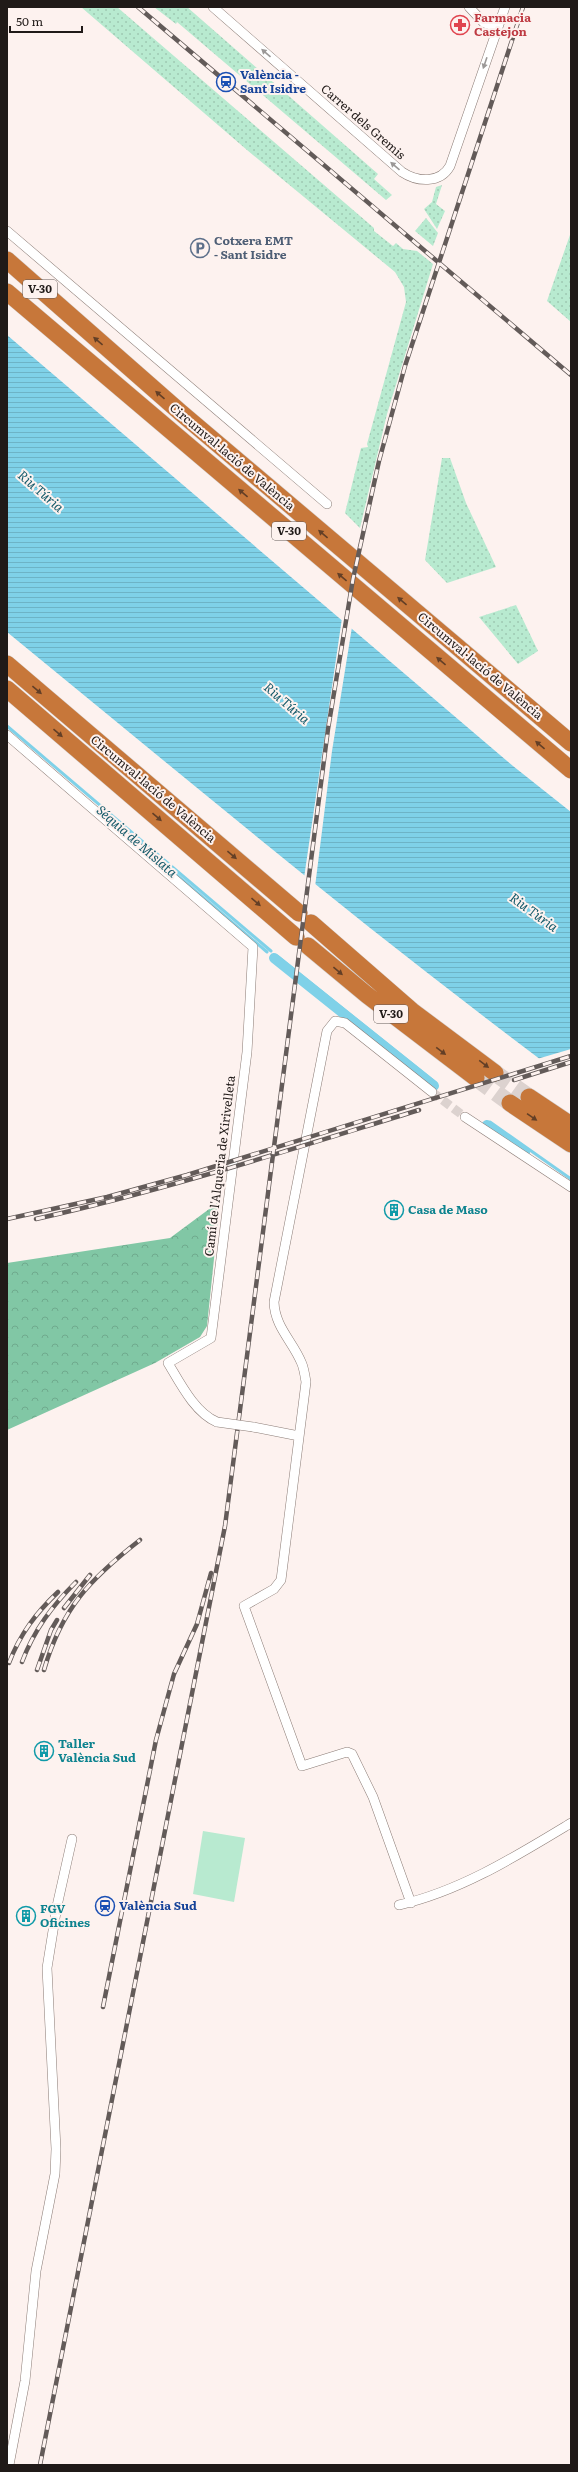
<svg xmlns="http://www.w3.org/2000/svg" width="578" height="2472" viewBox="0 0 578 2472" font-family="Literata,serif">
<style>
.green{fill:url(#green-dots)}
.forest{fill:url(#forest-crowns)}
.pitch{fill:#b8ead0}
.water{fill:url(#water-rules)}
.pier{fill:#fdf2ef}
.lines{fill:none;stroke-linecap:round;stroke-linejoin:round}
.stream{stroke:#7fd1e8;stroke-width:3}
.canal{stroke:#7fd1e8;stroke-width:10}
.street-tunnel{stroke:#dcd2cf;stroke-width:9;stroke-dasharray:9 4.5;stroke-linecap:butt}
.highway-tunnel{stroke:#dcd2cf;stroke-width:17;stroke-dasharray:17 8;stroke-linecap:butt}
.street-casing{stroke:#8b7c76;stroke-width:10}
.highway-casing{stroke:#d2d1d1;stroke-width:18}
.street{stroke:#fff;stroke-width:9}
.highway{stroke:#c7773a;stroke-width:17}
.rail-casing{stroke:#635b59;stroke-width:4.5}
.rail{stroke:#fdf2ef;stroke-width:3;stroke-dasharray:9;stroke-linecap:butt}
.street-bridge-casing{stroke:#8b7c76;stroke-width:10;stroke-linecap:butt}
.street-bridge{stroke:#fff;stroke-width:9}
.oneway{fill:#9b9897}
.oneway2{fill:#633f26}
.labels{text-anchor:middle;stroke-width:4;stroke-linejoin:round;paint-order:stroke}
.shield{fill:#fdf2ef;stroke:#625b58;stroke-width:1}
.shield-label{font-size:11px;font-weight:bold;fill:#201a18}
.health-label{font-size:12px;font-weight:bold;fill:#be3a42;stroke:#fdf2ef;text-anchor:start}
.transit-label{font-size:12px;font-weight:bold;fill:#164399;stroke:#fdf2ef;text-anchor:start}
.street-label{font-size:12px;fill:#201a18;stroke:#fdf2ef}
.service-label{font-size:12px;font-weight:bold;fill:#4e5e75;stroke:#fdf2ef;text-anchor:start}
.culture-label{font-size:12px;font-weight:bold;fill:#0d838f;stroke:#fdf2ef;text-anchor:start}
.water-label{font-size:13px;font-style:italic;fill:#155a6a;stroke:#fdf2ef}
</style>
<defs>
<pattern id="green-dots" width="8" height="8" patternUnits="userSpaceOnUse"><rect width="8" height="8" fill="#b8ead0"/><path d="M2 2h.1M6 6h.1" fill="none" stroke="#9ec8b2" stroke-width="1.8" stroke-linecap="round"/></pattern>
<pattern id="forest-crowns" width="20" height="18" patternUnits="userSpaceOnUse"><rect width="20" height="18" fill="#81c7a5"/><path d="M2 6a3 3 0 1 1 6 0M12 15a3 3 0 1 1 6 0" fill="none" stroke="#6faa8d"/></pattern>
<pattern id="water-rules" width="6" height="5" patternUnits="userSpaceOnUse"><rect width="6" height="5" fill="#7fd1e8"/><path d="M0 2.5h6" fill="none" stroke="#6db3c6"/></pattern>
</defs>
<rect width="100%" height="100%" fill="#fdf2ef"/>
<!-- green -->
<path class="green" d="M81 7H117L374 228V231L393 246 396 243 403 249 417 251 433 264 387 414 360 528 345 513 361 448 368 447 367 444 406 302 404 287 395 272 247 150Z
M154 7H187L378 174 374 179 392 195 386 200 177 22 176 24Z
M442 185 436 204 445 211 437 229 424 209 432 202 436 187Z
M426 218 438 233 433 246 415 231Z
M571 232V322L547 301Z
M442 458H450L466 503 496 567 447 583 425 560Z
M516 605 538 651 518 664 479 617Z"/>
<!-- forest -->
<path class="forest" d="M220 1201 207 1326 200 1337 155 1363 7 1430V1263L170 1238Z"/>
<!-- pitch -->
<path class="pitch" d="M203 1831 245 1838 234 1902 193 1894Z"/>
<!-- water -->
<path class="water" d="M7 335 513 766 571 812V1082C377 939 193 784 7 632Z"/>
<!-- pier -->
<path class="pier" d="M342 618 352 627 332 751 315 887 304 878Z
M571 1049V1084L537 1059Z"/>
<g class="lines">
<!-- stream -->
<path class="stream" d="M7 726 271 951
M130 835 267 952
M277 956 436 1083
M490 1122 571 1179"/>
<!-- canal -->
<path class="canal" d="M274 958 434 1086
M487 1125 525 1152"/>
<!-- street-tunnel -->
<path class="street-tunnel" d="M432 1092 465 1117"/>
<!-- highway-tunnel -->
<path class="highway-tunnel" d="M495 1073 529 1097
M476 1078 510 1103"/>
<defs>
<path id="street" d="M213 7 402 172C417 182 440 184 450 166L505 7
M469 7 484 23 497 27
M7 231 327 504
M7 735 253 947 247 1052 211 1338 168 1363C180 1383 195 1413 217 1422
M465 1117 571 1187
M253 1427 299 1436
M411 1903 373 1797 352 1754 347 1752 302 1766 244 1606 274 1589 281 1580 306 1382C305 1376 304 1369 302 1364 293 1341 275 1328 274 1302L327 1031 335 1021 345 1023 432 1092
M399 1905C461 1891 518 1855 571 1823
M9 2465 25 2381 36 2271 55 2174 56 2149 47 1968 57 1906 72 1839"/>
<path id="highway" d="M7 260 180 412 571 743
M7 292 571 770
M7 664 299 913
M7 689 296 937
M311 923 412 1011 495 1073
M308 946 367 995 476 1078
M529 1097 571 1125
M510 1103 571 1144"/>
</defs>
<!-- street casing -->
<use href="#street" class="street-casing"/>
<!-- highway casing -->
<use href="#highway" class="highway-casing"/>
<!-- street -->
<use href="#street" class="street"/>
<!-- highway -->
<use href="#highway" class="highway"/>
<defs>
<path id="rail" d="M138 7 571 375
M514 1080 571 1062
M7 1219 107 1197 187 1175 571 1056
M36 1219C166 1190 292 1149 419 1110
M64 1608 90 1575
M22 1662C34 1630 52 1606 76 1582
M9 1663C20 1634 36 1613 58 1592
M37 1670 51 1630 57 1620
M44 1670C62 1608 90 1579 140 1540
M103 2007 156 1740 174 1674 197 1624 211 1573
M40 2465 225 1526 328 729 353 579 379 461 405 366 523 7"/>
</defs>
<!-- rail casing -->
<use href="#rail" class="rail-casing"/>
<!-- rail -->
<use href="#rail" class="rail"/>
<defs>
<path id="street-bridge" d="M217 1422 253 1427"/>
</defs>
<!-- street-bridge casing -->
<use href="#street-bridge" class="street-bridge-casing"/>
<!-- street-bridge -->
<use href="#street-bridge" class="street-bridge"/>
</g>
<!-- one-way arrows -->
<defs><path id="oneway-solid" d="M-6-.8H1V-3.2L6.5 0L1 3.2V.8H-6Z"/></defs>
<g class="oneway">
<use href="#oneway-solid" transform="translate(266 53) rotate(-139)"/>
<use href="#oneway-solid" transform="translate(485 63) rotate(109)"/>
<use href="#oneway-solid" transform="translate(395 166) rotate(-139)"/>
</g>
<g class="oneway2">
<use href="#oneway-solid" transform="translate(98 341) rotate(-140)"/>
<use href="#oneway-solid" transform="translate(160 395) rotate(-139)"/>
<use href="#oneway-solid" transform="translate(243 493) rotate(-140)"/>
<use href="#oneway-solid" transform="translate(323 534) rotate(-140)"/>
<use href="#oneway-solid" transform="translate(342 577) rotate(-140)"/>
<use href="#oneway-solid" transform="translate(402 601) rotate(-140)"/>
<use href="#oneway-solid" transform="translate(441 661) rotate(-140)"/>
<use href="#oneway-solid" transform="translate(37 690) rotate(40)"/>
<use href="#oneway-solid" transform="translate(58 733) rotate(41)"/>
<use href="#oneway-solid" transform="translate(540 745) rotate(-140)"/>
<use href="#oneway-solid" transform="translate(157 817) rotate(41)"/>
<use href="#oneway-solid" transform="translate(232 855) rotate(40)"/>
<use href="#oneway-solid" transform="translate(256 902) rotate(41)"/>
<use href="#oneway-solid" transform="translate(338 971) rotate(40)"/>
<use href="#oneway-solid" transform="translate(441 1051) rotate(37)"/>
<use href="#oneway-solid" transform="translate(484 1064) rotate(37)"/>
<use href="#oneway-solid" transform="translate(532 1117) rotate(34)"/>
</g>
<!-- icons -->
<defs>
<symbol id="pharmacy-ring" viewBox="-11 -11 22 22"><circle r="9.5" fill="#fdf2ef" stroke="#e0444e" stroke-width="1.5"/><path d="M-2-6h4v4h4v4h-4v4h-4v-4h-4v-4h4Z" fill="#e0444e"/></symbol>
<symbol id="station-ring" viewBox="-11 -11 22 22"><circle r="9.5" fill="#fdf2ef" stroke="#1a4fb4" stroke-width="1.5"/><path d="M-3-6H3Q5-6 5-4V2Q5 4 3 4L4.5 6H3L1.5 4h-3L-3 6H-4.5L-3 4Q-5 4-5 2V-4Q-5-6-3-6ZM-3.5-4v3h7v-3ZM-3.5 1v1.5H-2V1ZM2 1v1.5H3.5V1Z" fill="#1a4fb4"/></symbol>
<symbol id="parking-ring" viewBox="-11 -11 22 22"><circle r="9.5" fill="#fdf2ef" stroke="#5c6f8a" stroke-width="1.5"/><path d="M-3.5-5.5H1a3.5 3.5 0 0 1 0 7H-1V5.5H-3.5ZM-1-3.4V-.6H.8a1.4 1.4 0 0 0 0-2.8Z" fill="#5c6f8a"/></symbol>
<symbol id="building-ring" viewBox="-11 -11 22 22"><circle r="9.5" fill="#fdf2ef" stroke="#0f9aa8" stroke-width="1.5"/><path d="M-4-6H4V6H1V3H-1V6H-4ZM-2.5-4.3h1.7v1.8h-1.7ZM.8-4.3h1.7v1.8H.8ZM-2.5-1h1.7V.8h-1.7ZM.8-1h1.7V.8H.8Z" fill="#0f9aa8"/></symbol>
</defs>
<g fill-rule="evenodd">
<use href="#pharmacy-ring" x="449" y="14" width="22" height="22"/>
<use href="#station-ring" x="215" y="71" width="22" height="22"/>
<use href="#parking-ring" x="189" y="237" width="22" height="22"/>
<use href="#building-ring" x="383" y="1199" width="22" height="22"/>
<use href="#building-ring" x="33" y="1740" width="22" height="22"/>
<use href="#station-ring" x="94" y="1895" width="22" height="22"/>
<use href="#building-ring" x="15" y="1905" width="22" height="22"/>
</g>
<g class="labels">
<!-- shield labels -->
<g class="shield">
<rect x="23" y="280" width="34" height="18" rx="3"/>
<rect x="272" y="522" width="34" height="18" rx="3"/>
<rect x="374" y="1005" width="34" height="18" rx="3"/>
</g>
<g class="shield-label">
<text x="40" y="293">V-30</text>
<text x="289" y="535">V-30</text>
<text x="391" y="1018">V-30</text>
</g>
<!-- health labels -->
<g class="health-label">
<text x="474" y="22">Farmacia<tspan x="474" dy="14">Castejon</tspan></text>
</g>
<!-- transit labels -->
<g class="transit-label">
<text x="240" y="79">València -<tspan x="240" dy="14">Sant Isidre</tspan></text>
<text x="119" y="1910">València Sud</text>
</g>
<!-- street labels -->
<g class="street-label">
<text transform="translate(363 122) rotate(41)" y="4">Carrer dels Gremis</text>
<text transform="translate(232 457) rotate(40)" y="4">Circumval·lació de València</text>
<text transform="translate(480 666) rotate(40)" y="4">Circumval·lació de València</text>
<text transform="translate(153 789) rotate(40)" y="4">Circumval·lació de València</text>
<text transform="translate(220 1166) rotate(-83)" y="4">Camí de l'Alqueria de Xirivelleta</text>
</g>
<!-- service labels -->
<g class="service-label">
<text x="214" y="245">Cotxera EMT<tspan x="214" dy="14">- Sant Isidre</tspan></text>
</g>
<!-- culture labels -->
<g class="culture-label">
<text x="408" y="1214">Casa de Maso</text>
<text x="58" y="1748">Taller<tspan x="58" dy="14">València Sud</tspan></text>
<text x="40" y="1913">FGV<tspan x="40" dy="14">Oficines</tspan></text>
</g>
<!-- water labels -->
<g class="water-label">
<text transform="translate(41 491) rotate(41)" y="5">Riu Túria</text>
<text transform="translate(287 703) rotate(41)" y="5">Riu Túria</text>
<text transform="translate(137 841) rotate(41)" y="5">Séquia de Mislata</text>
<text transform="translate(534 912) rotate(36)" y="5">Riu Túria</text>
</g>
</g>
<!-- border -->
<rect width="578" height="2472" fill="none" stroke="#201a18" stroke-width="16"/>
<!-- scale -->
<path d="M10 26v6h72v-6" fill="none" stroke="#201a18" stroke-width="2"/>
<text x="16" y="26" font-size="12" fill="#201a18" stroke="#fdf2ef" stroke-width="3" paint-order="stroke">50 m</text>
</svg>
